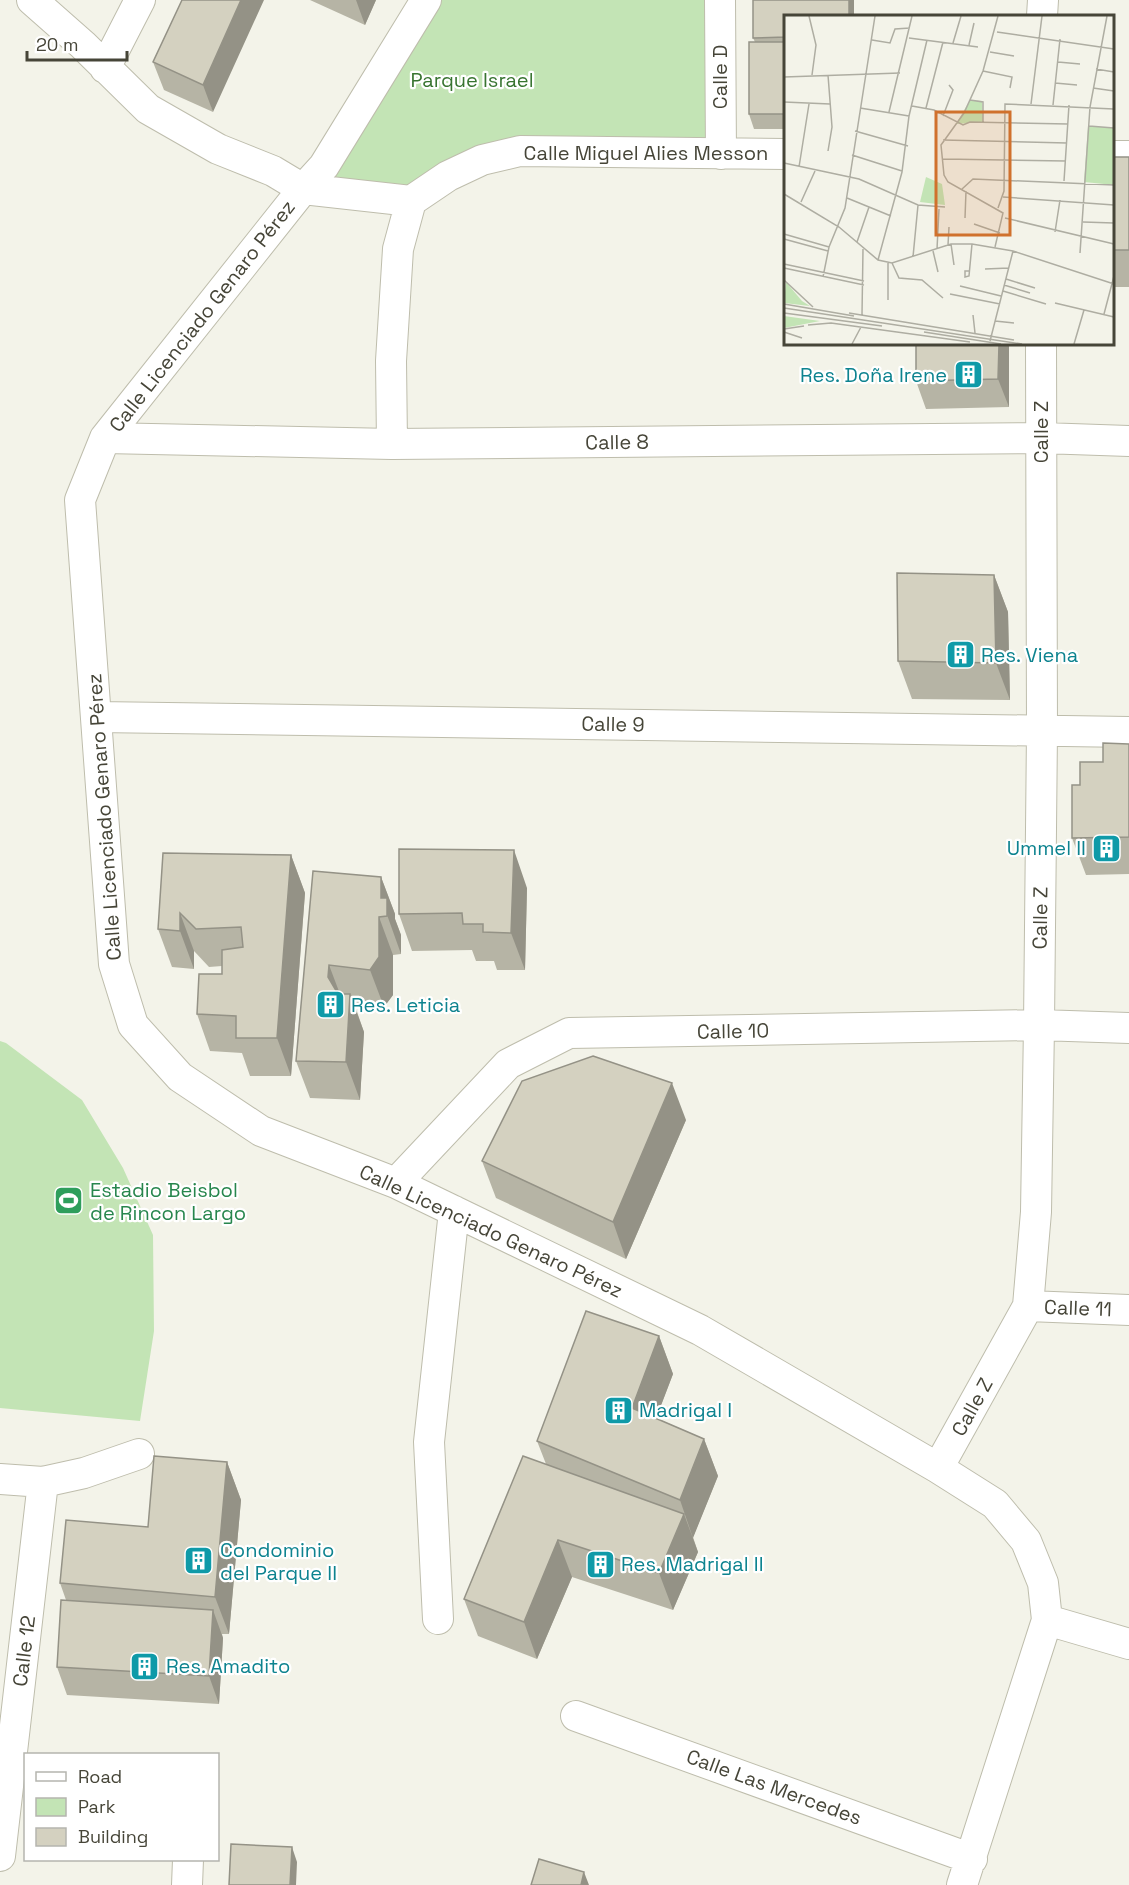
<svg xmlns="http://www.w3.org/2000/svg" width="1129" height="1885" viewBox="0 0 1129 1885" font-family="'Space Grotesk',sans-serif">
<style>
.green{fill:#c3e4b5}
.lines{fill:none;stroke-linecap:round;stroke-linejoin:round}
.minor-casing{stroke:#bebdac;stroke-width:32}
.minor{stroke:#fff;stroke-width:30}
.wall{fill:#b6b4a5}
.shaded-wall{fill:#949286}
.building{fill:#d4d1c0;stroke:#949286;stroke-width:1.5}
.labels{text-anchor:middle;stroke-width:4.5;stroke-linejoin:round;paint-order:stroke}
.street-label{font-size:20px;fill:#464538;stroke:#fff}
.park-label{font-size:20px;fill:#387430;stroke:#fff}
.culture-label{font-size:20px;fill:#0d838f;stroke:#fff;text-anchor:start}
.leisure-label{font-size:20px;fill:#27864d;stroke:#fff;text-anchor:start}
.inset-road{fill:none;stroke:#aeada2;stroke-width:1.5}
.view{fill:#d0712d;fill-opacity:0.15;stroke:#d0712d;stroke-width:3}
.inset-edge{fill:none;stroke:#464538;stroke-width:3}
</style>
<rect width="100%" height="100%" fill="#f3f3e9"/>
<!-- green -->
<path class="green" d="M426 0H720L721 154 520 151 411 201 303 189Z
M0 1041 6 1043 82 1100 123 1168 153 1235 154 1331 140 1421 0 1408Z"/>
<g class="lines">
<defs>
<path id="minor" d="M32 0 83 45 148 109 218 149 273 171 303 189 411 201
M426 0 324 166 303 189 105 438 80 500 114 964 133 1025 180 1077 261 1131 396 1183 700 1330 938 1468 995 1504 1026 1541 1043 1583 1047 1620 962 1885
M720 0 721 154
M1042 16 1043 0
M105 68 140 0
M1112 156H1129
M411 201 448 176 482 160 520 151 786 154
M105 438 392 444 1042 438 1129 441
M392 444 391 361 398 249 411 201
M97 717 1129 732
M396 1183 508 1064 569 1033 1039 1025 1129 1028
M1028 1306 1129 1310
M938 1468 1028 1306 1036 1212 1039 1025 1042 731 1041 344
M0 1479 43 1482 84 1473 139 1454
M438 1619 429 1442 454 1211
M1047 1620 1129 1644
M576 1716 972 1859
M0 1856 43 1482
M187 1885 188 1860"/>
</defs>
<!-- minor casing -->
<use href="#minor" class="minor-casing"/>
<!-- minor -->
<use href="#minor" class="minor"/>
</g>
<!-- wall -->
<path class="wall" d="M182 0 213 112 164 90 153 62Z
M310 0H376L365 25Z
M753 0H854V16H786V129H754L749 114 755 42 753 38Z
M1113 157H1129V287H1113Z
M1009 344V407L926 409 916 381Z
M994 575 1008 612 1010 700 912 699 898 661Z
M1129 744V874L1086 875 1072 838 1080 785 1103 762Z
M163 853 291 855 305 893 291 1076H250L242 1053 210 1051 197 1014 222 974V966L209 967 194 951V969L172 967 158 929Z
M313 871 381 877 395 914V919L401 935V954L393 955V995L384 1007 354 1003 364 1032 360 1100 310 1098 296 1061Z
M527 888 525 970H497L494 961H476L472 950 412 951 399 914Z
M686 1120 626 1259 496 1198 482 1161Z
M659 1336 673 1374 656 1418 704 1439 718 1476 693 1537 698 1552 673 1610 572 1577 537 1659 478 1636 464 1599 546 1464 537 1441Z
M227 1462 241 1500 229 1634H222L223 1638 219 1704 67 1695 57 1667 66 1600 60 1583 148 1527Z"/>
<!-- shaded-wall -->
<path class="shaded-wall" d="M241 0H264L213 112 203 85Z
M356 0H376L365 25Z
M849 0H854V16H849Z
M999 344H1009V407L998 379Z
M994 575 1008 612 1010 700 996 663Z
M514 850 527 888 525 970 511 933Z
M291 855 305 893 291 1076 277 1038Z
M381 877 395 914V919L401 935V954L381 898Z
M180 913 194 951V969L180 931Z
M379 917 393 955V995L384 1007 370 970Z
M329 965 343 1002 328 977Z
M350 994 364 1032 360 1100 346 1062Z
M672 1083 686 1120 626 1259 613 1222Z
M659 1336 673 1374 646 1445 632 1408Z
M704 1439 718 1476 693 1538 680 1500Z
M227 1462 241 1500 229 1634 215 1597Z
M684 1514 698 1552 673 1610 659 1573Z
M558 1540 572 1577 537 1659 524 1622Z
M213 1610 223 1638 219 1704 209 1676Z
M292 1847 297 1862 296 1885H290Z
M584 1872 589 1885H581Z"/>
<!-- building -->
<path class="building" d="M182 0H241L203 85 153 62Z
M753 0H849V16H786V37L753 38Z
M749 42H786V114H749Z
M1113 157H1129V250H1113Z
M916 344H999L998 379 916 381Z
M897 573 994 575 996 663 898 661Z
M1103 743 1129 744V837L1072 838V785H1080V762H1103Z
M399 849 514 850 511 933 483 932V924H463L462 913 399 914Z
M163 853 291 855 277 1038H236V1016L197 1014 199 974H222V950L243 947 241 927 196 929 180 913V931L158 929Z
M313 871 381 877V898H387V916L379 917V957L370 970 329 965 328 977 338 994H350L346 1062 296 1061Z
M593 1056 672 1083 613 1222 482 1161 522 1081Z
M586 1311 659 1336 632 1408 704 1439 680 1500 537 1441Z
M154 1456 227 1462 215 1597 60 1583 66 1520 148 1527Z
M523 1456 684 1514 659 1573 558 1540 524 1622 464 1599Z
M61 1600 213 1610 209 1676 57 1667Z
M231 1844 292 1847 290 1885H229Z
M539 1859 584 1872 581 1885H531Z"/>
<!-- icons -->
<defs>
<symbol id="building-square" viewBox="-11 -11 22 22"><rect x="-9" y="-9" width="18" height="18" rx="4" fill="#0f9aa8" stroke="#fff"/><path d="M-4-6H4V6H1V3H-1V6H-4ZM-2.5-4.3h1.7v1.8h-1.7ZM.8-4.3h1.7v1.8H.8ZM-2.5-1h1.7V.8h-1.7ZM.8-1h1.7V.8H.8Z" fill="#fff"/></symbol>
<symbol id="stadium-square" viewBox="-11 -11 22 22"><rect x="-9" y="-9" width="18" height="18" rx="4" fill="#2e9e5b" stroke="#fff"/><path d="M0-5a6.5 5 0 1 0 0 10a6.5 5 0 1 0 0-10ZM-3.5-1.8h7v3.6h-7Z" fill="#fff"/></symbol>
</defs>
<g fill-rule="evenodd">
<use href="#building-square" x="952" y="358" width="33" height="33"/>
<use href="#building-square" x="944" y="638" width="33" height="33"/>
<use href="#building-square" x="1090" y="832" width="33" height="33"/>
<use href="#building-square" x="314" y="988" width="33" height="33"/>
<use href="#stadium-square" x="52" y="1184" width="33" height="33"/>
<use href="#building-square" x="602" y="1394" width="33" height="33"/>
<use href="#building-square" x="182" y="1544" width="33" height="33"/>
<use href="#building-square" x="584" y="1548" width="33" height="33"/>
<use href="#building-square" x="128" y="1650" width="33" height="33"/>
</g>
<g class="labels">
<!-- street labels -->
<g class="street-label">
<text transform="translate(720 77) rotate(-90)" y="7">Calle D</text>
<text x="646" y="160">Calle Miguel Alies Messon</text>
<text transform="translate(202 316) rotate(-52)" y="7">Calle Licenciado Genaro Pérez</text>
<text transform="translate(1041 432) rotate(-90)" y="7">Calle Z</text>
<text transform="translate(617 442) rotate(-1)" y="7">Calle 8</text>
<text transform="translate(613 724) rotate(1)" y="7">Calle 9</text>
<text transform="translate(104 817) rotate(-94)" y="7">Calle Licenciado Genaro Pérez</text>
<text transform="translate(1040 918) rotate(-89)" y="7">Calle Z</text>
<text transform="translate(733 1031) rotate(-1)" y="7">Calle 10</text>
<text transform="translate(491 1231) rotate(25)" y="7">Calle Licenciado Genaro Pérez</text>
<text transform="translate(1078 1308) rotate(2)" y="7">Calle 11</text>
<text transform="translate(972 1407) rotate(-61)" y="7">Calle Z</text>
<text transform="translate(24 1651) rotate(-83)" y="7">Calle 12</text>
<text transform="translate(774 1787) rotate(20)" y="7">Calle Las Mercedes</text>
</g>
<!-- park labels -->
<g class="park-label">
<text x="472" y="87">Parque Israel</text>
</g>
<!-- culture labels -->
<g class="culture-label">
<text x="947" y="382" text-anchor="end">Res. Doña Irene</text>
<text x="981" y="662">Res. Viena</text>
<text x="1086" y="855" text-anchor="end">Ummel II</text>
<text x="351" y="1012">Res. Leticia</text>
<text x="639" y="1417">Madrigal I</text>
<text x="220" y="1557">Condominio<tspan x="220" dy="23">del Parque II</tspan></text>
<text x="621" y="1571">Res. Madrigal II</text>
<text x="166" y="1673">Res. Amadito</text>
</g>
<!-- leisure labels -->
<g class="leisure-label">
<text x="90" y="1197">Estadio Beisbol<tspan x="90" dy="23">de Rincon Largo</tspan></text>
</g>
</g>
<!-- overview -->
<g transform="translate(784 15)">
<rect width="330" height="330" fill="#f3f3e9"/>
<path d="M186 85 198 86 199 107 172 109ZM304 111 330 113V170L300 167ZM142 162 158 169 161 190 136 187ZM2 267 18 286 26 291 0 288ZM0 301 36 306 0 313Z" fill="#c3e4b5"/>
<path class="inset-road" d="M25 1 32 30 28 60M213 17 330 34M125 23 194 32M88 25 106 28 111 14 126 13M169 28 177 1M185 30 190 8M206 37 230 41M274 47 296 49M312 54 330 57M199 56 228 62 226 73M44 60 48 112 44 136M0 62 116 58M271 68 293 70M309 73 330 76M186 85 199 87V107M0 87 46 89M247 89 258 1M269 90 276 24M128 91 150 95 179 110 186 107 284 109M76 93 125 101M142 93 159 27M105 97 128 1M159 101 169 75 165 70M305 111 330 113M71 116 124 131M159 125 283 128M68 140 118 156M159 144 282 146M0 148 75 164 134 190 161 192M15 152 25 89M280 166 285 90M178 174 189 164 330 170M0 179 55 212 94 245 108 248 167 229H188L229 236 330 269M219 182 330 190M63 183 107 201M17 187 31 156M214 193 220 176 221 89 330 94M181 203 182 176M221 203 330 229M299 207 330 208M190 209 216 218M271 217 276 185M0 219 45 232M0 224 44 236M73 227 85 192M167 229 170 250M164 230 165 212M211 232 219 198 164 167 160 160 157 130 180 98 199 56 214 1M153 234 155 194M149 236 154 257M296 238 306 92 323 1M129 242 134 190M94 245 118 157 125 101 143 25M104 247V285M108 248 115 263 138 265 159 283M0 249 80 266M0 253 80 270M201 254 225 253M186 256H181V262L185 261 188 229M39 262 45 232 61 193 91 1M222 264 251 273M0 265 29 292M220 270 246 278M176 271 217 281M219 276 262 289M166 279 216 289M271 288 330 302M0 289 70 301M0 293 238 329M0 298 98 311M65 298 230 325M320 299 330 261M78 300 79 234M189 300 191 318M211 306 230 308M24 310 47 308 186 327M0 314 20 311M0 317 18 323M140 317 217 329M206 326 229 236M68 329 77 312M290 329 300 295"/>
<path class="view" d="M152 97H226V220H152Z"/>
<rect width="330" height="330" class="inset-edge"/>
</g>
<!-- legend -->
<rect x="24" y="1753" width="195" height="108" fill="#ffffff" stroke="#b5b5af" stroke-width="1.5"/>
<rect x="36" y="1772" width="30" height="9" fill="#ffffff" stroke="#b5b5af" stroke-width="1.5"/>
<text x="78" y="1783" font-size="18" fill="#464538">Road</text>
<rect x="36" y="1798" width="30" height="18" fill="#c3e4b5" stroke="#b5b5af" stroke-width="1.5"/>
<text x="78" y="1813" font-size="18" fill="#464538">Park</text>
<rect x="36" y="1828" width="30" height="18" fill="#d4d1c0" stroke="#b5b5af" stroke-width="1.5"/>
<text x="78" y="1843" font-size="18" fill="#464538">Building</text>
<!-- scale -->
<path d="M27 51v9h100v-9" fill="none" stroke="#464538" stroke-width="3"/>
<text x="36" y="51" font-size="18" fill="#464538" stroke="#ffffff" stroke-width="4.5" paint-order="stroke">20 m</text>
</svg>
